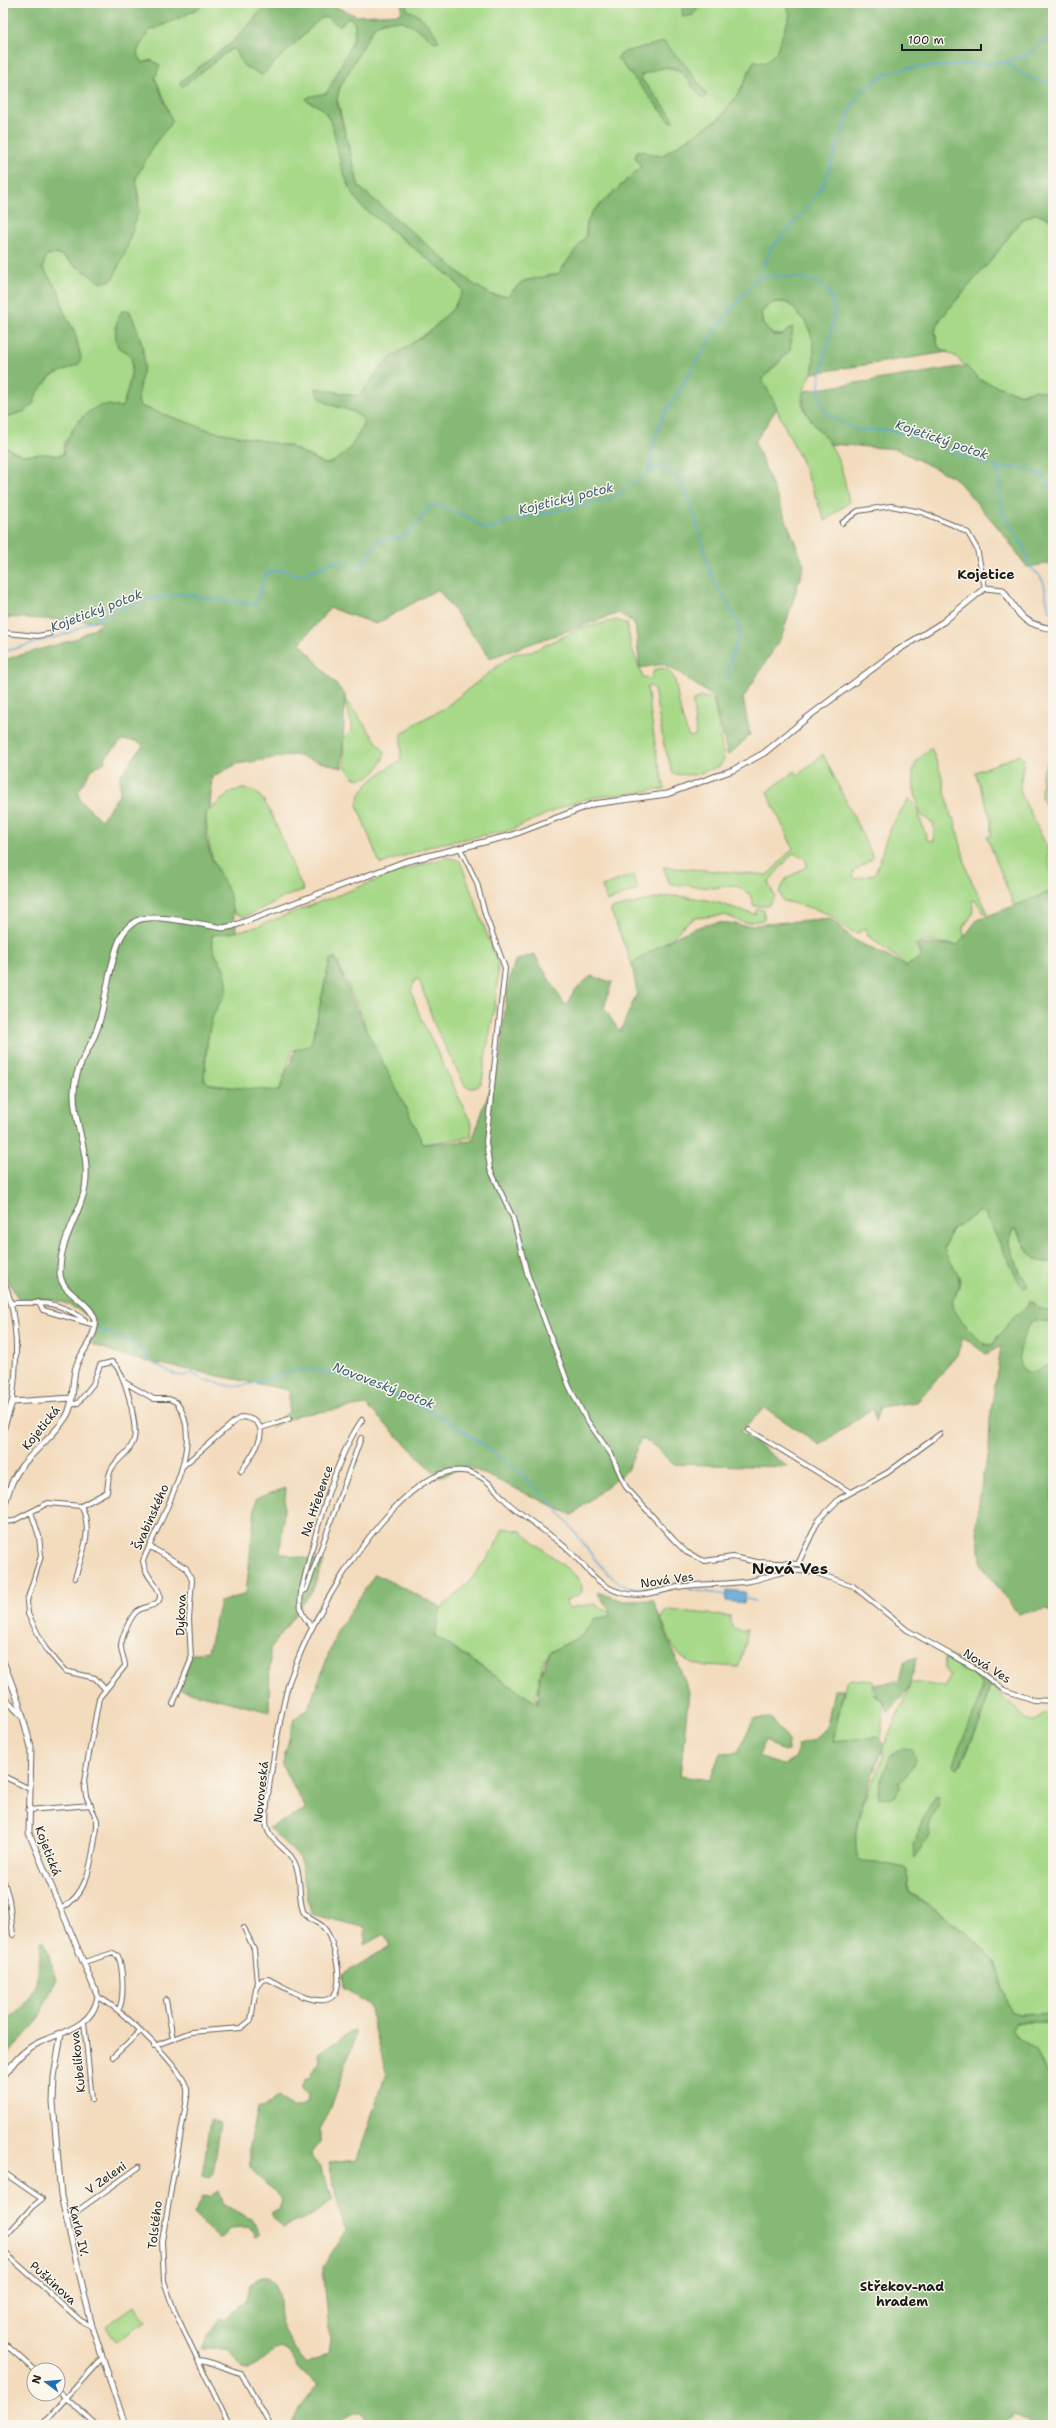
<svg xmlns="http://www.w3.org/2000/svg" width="1056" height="2428" viewBox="0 0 1056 2428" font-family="'Shantell Sans',sans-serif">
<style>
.green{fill:#a7d989;stroke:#627a52;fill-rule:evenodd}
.forest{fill:#85b975;stroke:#506a48;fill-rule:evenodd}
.water{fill:#60a8d7;stroke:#3e627a}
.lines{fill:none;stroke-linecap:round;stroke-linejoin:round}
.stream{stroke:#60a8d7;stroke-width:1.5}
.minor-casing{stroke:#675f55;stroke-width:6}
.tertiary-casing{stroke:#675f55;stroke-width:7}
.minor{stroke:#fff;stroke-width:4}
.tertiary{stroke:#fff;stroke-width:5}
.labels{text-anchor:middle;stroke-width:3;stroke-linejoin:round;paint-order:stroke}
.street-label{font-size:12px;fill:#1c1c1c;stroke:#fbf7ec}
.water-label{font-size:13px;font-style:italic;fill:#3b5b70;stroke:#fbf7ec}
.neighbourhood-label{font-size:13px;font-weight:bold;fill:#1c1c1c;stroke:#fbf7ec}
.quarter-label{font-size:14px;font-weight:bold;fill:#1c1c1c;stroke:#fbf7ec}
.district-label{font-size:16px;font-weight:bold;fill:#1c1c1c;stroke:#fbf7ec}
</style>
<rect width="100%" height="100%" fill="#fbf7ec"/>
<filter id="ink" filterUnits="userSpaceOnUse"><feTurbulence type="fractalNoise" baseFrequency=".025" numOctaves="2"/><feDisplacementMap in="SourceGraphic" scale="8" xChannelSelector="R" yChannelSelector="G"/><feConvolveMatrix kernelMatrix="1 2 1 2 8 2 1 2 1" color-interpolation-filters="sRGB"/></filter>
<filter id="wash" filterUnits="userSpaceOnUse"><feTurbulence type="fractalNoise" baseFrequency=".012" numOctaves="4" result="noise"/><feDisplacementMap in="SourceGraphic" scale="16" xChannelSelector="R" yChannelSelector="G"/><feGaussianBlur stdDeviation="0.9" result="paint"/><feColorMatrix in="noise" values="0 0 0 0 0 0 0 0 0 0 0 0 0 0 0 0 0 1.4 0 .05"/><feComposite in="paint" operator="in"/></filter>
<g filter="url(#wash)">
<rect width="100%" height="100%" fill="#f3dcbe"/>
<!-- green -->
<path class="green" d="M206 3H268L235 40 180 82 231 49H234L244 66 262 75 321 18 327 17 342 24 348 17C370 23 333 81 327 93L308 97 306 100 322 108 332 124 342 169 351 191 362 207 452 278 463 291 453 309 430 331 385 362 361 394 355 396 316 388 317 394 358 414 364 421C360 436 342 465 325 464L289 446 212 431 140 406C134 396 143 376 144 365 144 346 137 327 129 310L118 347C123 350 128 352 131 357 135 366 126 398 122 407H118L65 441 63 455 24 457 3 445V418L25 411 33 404 37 393 51 376 78 364 81 358 75 333 63 310 59 292 43 268 45 258 49 254 61 255 77 267 112 280C125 254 133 229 139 201 140 194 134 187 136 180 138 167 160 135 170 125L164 97 155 78 160 65 151 60 143 63 137 53C139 46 145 39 149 31L184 16Z
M407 3H684L682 9 699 8 701 3H786L790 15 776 53 765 64 754 61 739 93 720 118 663 155 635 156 641 167 592 212 586 227V236L558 274 523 281 507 296 492 295 473 284 359 187 337 99 340 87 374 27C397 11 416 26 434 42L407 10ZM664 42 687 67 706 94C681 73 677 58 641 75L642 80 673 122 669 120 617 58 624 52Z
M1034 214 1042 215 1053 221V394L1035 390 1019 394 980 380 956 357 938 347 935 331 941 318 993 258 1021 220Z
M785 302C803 309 819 344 815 363 813 375 801 389 802 401 803 416 822 431 830 444 841 461 845 482 849 502L825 521 802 462 762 379 782 360 792 327 782 335 772 334 763 324 761 313 771 303Z
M617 620 627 624 631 646 643 677 651 679 654 670C677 661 676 691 679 704 681 715 685 725 688 736L692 737 696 735 693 701 701 697 710 698 714 702 724 759 720 766 694 775 673 774 664 745 654 689 649 685 647 687 656 751 665 789 590 798 569 804 511 830 434 845 381 864 379 862 357 805C359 785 383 772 398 762L401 759V735L418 722 443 709 513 654 531 652 579 629Z
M343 696 385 753C380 768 372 781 354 778L345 766 343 740 352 730V725Z
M931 747 941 774 950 812 951 818H954L968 874 988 913H984L975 900 972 901C975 913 971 918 963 927L964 937 958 945 924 941 915 945 920 955 918 959 907 966 868 936 865 928 858 933C844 931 842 922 832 916 819 909 796 904 783 901L779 892 786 879 807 866 805 858 793 853 768 882 775 897 768 906H754L750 894 735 885 713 888 670 884 663 867 768 875 793 848 767 792 795 771 798 775 823 754 872 855V859L854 871 852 875 856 879 874 874C881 865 881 853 885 842 891 826 899 813 909 799L916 805 927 840 934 841V824L921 815 914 789 913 770 917 761Z
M1020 755 1024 759 1020 788 1022 796 1046 845 1053 890 1015 908 987 837 991 836V819L975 772Z
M1051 756H1053V819L1041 797 1042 773Z
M244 789C250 789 254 790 258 794 274 808 291 868 304 890 282 896 265 908 244 917L235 913C218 881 207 850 206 813L232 791Z
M448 857 460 861 498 964C498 995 491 1027 485 1058 484 1065 484 1076 481 1083 477 1089 471 1089 465 1086L435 1026 419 979 415 980 411 991 420 1016 472 1125 471 1137 423 1144 370 1042 363 1018 335 957 330 960 311 1045 292 1051 279 1091 240 1089 207 1083 204 1077 209 1029 226 971C218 959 210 950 212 935L250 929 398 872Z
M633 875 638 890 607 901 602 886Z
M669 896C687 896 704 899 722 904 733 907 742 912 755 914L757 909 764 910V920L744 923 725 915 695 918 684 925 674 936 662 945 632 964 610 909Z
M981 1211 985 1214 1001 1245 1020 1272 1008 1242 1013 1229 1016 1230 1029 1253 1036 1260 1053 1264V1311L1042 1310 1032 1302H1028V1306L1014 1316 991 1346C981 1345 955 1317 953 1306 952 1296 963 1287 959 1276 955 1266 946 1259 944 1249L951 1230Z
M1034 1320 1053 1322V1361C1045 1368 1036 1375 1024 1372 1014 1357 1022 1332 1034 1320Z
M503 1528 521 1531 576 1576 582 1587V1591L580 1594 566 1600 568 1608 594 1604 611 1613 610 1616 594 1619 583 1635 550 1652 542 1664 539 1687 536 1696 538 1704 435 1636C436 1627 436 1617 441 1609 445 1603 453 1599 457 1594 475 1575 495 1552 503 1528Z
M669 1610 730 1616 732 1627 741 1631 747 1629 746 1642 738 1667 709 1665 706 1667C671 1659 675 1647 661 1619L664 1613Z
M945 1658 975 1676 982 1684C979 1709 968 1740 961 1765L980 1722 990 1685 1027 1720 1036 1721 1043 1715 1053 1711V2013L1019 2015 1010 2012 995 1962 966 1932 910 1892 906 1881 907 1870C890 1858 873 1869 858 1860 848 1824 871 1787 884 1755L882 1750 911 1683C922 1682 934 1686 946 1687L950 1676 944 1669Z
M851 1679 874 1681 872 1690 874 1696 885 1701 880 1739 833 1741 846 1682Z
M1015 2022H1053V2075H1047L1036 2051 1018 2038 1012 2029Z
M134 2306 145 2322 116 2341 106 2326Z"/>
<!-- forest -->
<path class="forest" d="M3 3H206L184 16 149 31C145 39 139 46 137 53L143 63 151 60 160 65 155 78 172 120 170 125 155 143 136 178 139 209 126 251 112 280 101 283 61 255 49 254 45 258 43 268 59 292 63 310 75 333 81 358 79 364 51 376 37 393 33 404 25 411 3 418Z
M268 3H326L357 16 401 14 402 3H407V10C422 14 432 28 439 41L434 42 421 31 403 21H383L374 27 340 87 337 99 338 107 359 187 473 284 492 295 507 296 523 281 558 274 586 236 587 222 592 212 641 167 635 156 637 151C646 149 652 157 663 155L720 118 739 93 754 61 765 63 776 52 790 15 786 3H1053V221L1042 215 1034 214 1021 220 993 258 941 318 935 331 938 347 948 352 812 373C816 358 814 336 806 322 805 319 801 319 799 316 791 299 773 296 761 313L763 324 772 335H782L793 327 790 350 762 379 777 408 755 442 804 565 782 636 743 698 750 735 728 756 713 697 678 672 663 664 640 668 635 624 619 613 490 658 438 589 376 624 330 608 300 643 345 695 342 768 294 755 237 764 212 777 210 808 206 813V838L211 857 229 892 237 932 212 935C209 955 227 964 227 983 227 1000 216 1004 212 1019 206 1038 206 1060 204 1080L209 1084 228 1087 279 1091 296 1049 311 1045 330 960 335 957C358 1022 395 1081 423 1144L472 1141 499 1064 508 985 515 961 534 954 564 1004 567 1005 574 991 591 976 612 982 604 1008 620 1032 637 993 632 964C661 945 706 912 742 926L831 918 854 940 907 966 921 957 917 944 958 945 977 920 1053 891V1264L1036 1260 1029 1253 1017 1230 1013 1229 1008 1242 1020 1272 1028 1285 1024 1288 1020 1284 985 1214 981 1211 951 1230 944 1249C946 1259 958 1268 959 1279 960 1289 953 1296 953 1305 954 1315 978 1340 986 1345L994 1344 1014 1316 1028 1306 1029 1300 1038 1309 1053 1311V1322L1034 1320 1031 1322C1023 1337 1013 1356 1025 1372L1038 1371 1053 1361V1612L1046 1609 1018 1614 982 1566 976 1525 983 1474 989 1453 990 1418 1001 1346 986 1354 963 1337 957 1355 917 1402 880 1407 875 1422 873 1408 820 1445 765 1408 740 1431 788 1467 673 1464 653 1445 641 1438 628 1469 572 1515 467 1466 439 1477 366 1405 299 1415 270 1427 289 1412V1390L130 1358 92 1344 96 1334V1321C80 1311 64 1299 44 1299 36 1299 27 1300 19 1300L3 1272V660L73 640 105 622 3 617V445C21 459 24 454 44 454 51 454 57 457 63 455 66 435 84 406 106 405 111 405 116 407 122 407 126 398 135 366 131 357 128 352 123 350 118 347 114 336 115 320 122 311L129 310C137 327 145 347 144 366 143 377 134 396 140 406L212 431 289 446 324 464C342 464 360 436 364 421 354 404 318 411 316 388L355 396 361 394 385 362 430 331 453 309 463 291 452 278 362 207 351 191 342 169 332 124 322 108 306 100 308 97 327 93 355 37V24L350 17 339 26 327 17 321 18 262 75 244 66 234 49H231L182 87 180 82 235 40ZM122 740 136 741 143 745 120 776V794L101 820 80 800 78 792 92 769 105 762 104 759Z
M684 3H701L693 15 683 17 682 9Z
M664 42 687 67 707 96 703 99 679 69 665 67 641 75 642 80 672 116 673 122 669 120 617 58 624 52Z
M966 366 980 380 1019 394 1035 390 1053 394V563L1027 567 1002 532 955 478 896 449 830 444C819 429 797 410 805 391Z
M286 1488 280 1553 324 1562 312 1591 270 1649 269 1712 178 1689 192 1654 208 1651 220 1602 246 1594 256 1498Z
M375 1574 441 1607 435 1636 538 1704 540 1675 550 1652 583 1635 594 1619 610 1616 611 1613 597 1592 624 1601 653 1600 689 1692 680 1776 710 1780 720 1753 738 1752 754 1719 771 1718 788 1741 789 1751 784 1752 766 1740 758 1757 782 1765 796 1757 798 1745 816 1739 827 1725 834 1690H843L833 1741 878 1737 884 1745C872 1779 848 1824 858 1859 874 1867 892 1859 907 1870V1887L910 1893 966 1932 995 1962 1010 2012 1019 2015 1053 2013V2022H1015L1012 2029 1018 2038 1036 2051 1047 2075H1053V2425H1037L1015 2415 1004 2425H369L362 2413H352L338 2425H296L293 2421 298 2410 319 2383 298 2369 289 2351 280 2348 249 2369 243 2368 227 2349H202L210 2332 220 2318 224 2320 247 2299 250 2285 260 2277H268C284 2290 276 2306 282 2324 288 2339 296 2352 307 2364L328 2353 330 2340 323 2267 345 2231 328 2163 357 2160 386 2073 369 2006 343 1987 342 1975 390 1946 384 1934 364 1945 366 1928 311 1914 300 1858 269 1828 306 1809 282 1766 294 1719 308 1709 337 1632Z
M949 1655 991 1681 980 1722 958 1768 953 1765 954 1760 980 1699 982 1684 975 1676 945 1658Z
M917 1657 910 1686 888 1713 885 1701 875 1695 874 1685 899 1681 903 1662Z
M902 1748 912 1749 915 1760 907 1776 900 1782V1788L893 1798 879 1797 878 1789 890 1756Z
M934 1796H938V1805L929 1826 930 1835 915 1859 913 1844Z
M41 1942H45L56 1979 37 2022 3 2059V2018L7 2019C37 2003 39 1973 41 1942Z
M355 2030 356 2035 329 2113 320 2129V2142L311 2153 312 2158 319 2165 333 2199 314 2214 283 2228 272 2216V2212L279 2210 282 2200 250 2168V2145L258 2107H265L278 2096 292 2107H300L307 2103 308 2095 301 2089 304 2080 310 2078 319 2062 318 2053Z
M211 2120 221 2123 213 2174 209 2178 202 2175Z
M219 2191 224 2205 251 2219 259 2235 255 2237 249 2227 230 2228 223 2237 217 2238 193 2214 202 2196 210 2197Z"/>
<!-- water -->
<path class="water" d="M727 1590 745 1592 744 1603 726 1601Z"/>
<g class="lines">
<!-- stream -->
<path class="stream" d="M1006 62 1030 53 1053 34
M759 276 772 247 808 207 824 183 851 109 859 94 871 83 888 73 909 68 1006 62C1019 75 1035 80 1053 84
M996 467 998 474 1002 512 1023 546 1030 567 1039 575 1044 583 1048 607 1053 613
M650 470C691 455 700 547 710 572 716 587 738 616 739 629 740 646 724 662 730 679
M3 652 66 634 113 611 151 599 181 594 255 605 266 573 281 570 297 576 339 560 362 565 379 540 403 537 412 530 430 507 439 505 470 518 484 529H492L511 520 609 500 646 475 649 470 654 441 664 414 722 321 759 276C778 277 804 274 821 285 861 312 789 392 835 419 843 423 851 429 860 430 869 432 878 428 887 430 924 438 957 456 993 466 1005 470 1019 466 1032 470 1042 474 1047 481 1053 490
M98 1328 120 1339 130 1341 139 1347 151 1362 176 1375 184 1376 193 1373C203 1382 205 1380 217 1382 221 1383 225 1386 229 1386 259 1388 287 1365 317 1370 348 1374 417 1403 444 1419 483 1442 522 1472 553 1505 576 1528 597 1572 625 1586 642 1594 665 1585 682 1582L685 1585
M688 1588 692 1590 727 1595
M743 1598 755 1601"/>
</g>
</g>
<g filter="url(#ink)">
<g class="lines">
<defs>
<path id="minor" d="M842 523 858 511 891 506 921 512 958 527 968 533 977 549 985 588
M3 634 7 633 37 636 49 634
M460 848 477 883 485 914 505 968 486 1142 490 1169 513 1218 527 1273 569 1386 586 1419 611 1454 626 1487 674 1540 686 1552 704 1561 733 1557 757 1562 798 1564 814 1572 853 1586 907 1630 973 1667 1004 1690 1034 1700 1053 1701
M3 1278C19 1318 18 1360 12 1402
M38 1302 43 1310 95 1325
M12 1303C43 1302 59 1301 85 1320
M71 1405 78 1403 93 1384 100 1365 112 1362C124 1368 138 1425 134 1439 131 1452 119 1457 112 1468 108 1474 108 1484 107 1492L81 1506
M261 1428 289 1419
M749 1430 850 1492
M183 1466 235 1421 242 1417C278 1421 253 1455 241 1471
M31 1512 39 1536 41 1556 27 1601 28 1614 45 1648 65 1671 95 1678 105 1689
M3 1522 13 1521 48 1503 81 1506
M149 1546 186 1568 192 1580 189 1619 191 1660 173 1704
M798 1564 818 1521 839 1499 887 1473 940 1434
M75 1578C82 1554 94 1529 81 1506
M301 1592C313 1542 333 1461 362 1420
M312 1627C301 1615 299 1609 301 1592L306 1590 361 1438
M3 1776 30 1789
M28 1810 91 1805
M3 1878 9 1899 13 1935
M61 1909C91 1892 91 1858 97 1828V1820L86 1796 84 1781 99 1698 125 1666C125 1659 120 1652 121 1645 122 1636 130 1618 136 1612 143 1605 160 1608 160 1596 160 1586 145 1578 143 1561 158 1522 209 1441 176 1402L169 1399H154L124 1382
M244 1928 254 1949 257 1983
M84 1962 113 1953 118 1956C123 1966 125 2002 118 2010
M98 1997C120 2008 178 2063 186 2086 188 2089 187 2094 187 2098L162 2241 164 2281 174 2310 229 2425
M166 2000 173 2039
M84 2022 92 2100
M154 2046 191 2032 241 2028 251 2020 256 1988 262 1980 268 1979C283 1986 319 2010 333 1996 345 1984 334 1939 324 1928 318 1921 307 1920 303 1911 297 1893 303 1874 292 1858 285 1848 270 1840 267 1828 262 1810 283 1703 289 1682 296 1663 304 1643 313 1626 335 1583 415 1448 475 1474 488 1480 495 1489 504 1499 522 1517 545 1530 565 1547 583 1562 595 1585 619 1592 639 1599 658 1591 678 1587 702 1583 726 1585 750 1581 764 1579 778 1571 792 1571 799 1570 807 1572 814 1572
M113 2057 140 2031
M3 2172 42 2199 32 2207 3 2239
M66 2219 139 2167
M3 2251 81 2321 92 2326
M3 2342 34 2370
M198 2360C211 2360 227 2370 241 2373L270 2425
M58 2391 96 2425
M42 2425 102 2358"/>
<path id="tertiary" d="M3 1430 12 1402 72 1398
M3 1512C7 1496 11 1480 21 1467 34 1450 54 1436 66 1417 75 1403 71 1383 76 1367 80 1353 93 1341 95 1327 98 1302 60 1296 60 1273 59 1241 79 1217 85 1188 91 1152 73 1125 74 1092 75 1063 92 1049 99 1023 106 997 109 969 118 944 121 935 127 926 136 921 153 912 203 925 223 928L233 926 404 862 512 835 593 804 667 794 733 770 764 753 808 717 895 652 943 622 985 588 1003 590C1020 616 1020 623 1053 629
M3 1661 19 1703 31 1747 29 1833 98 1997C92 2028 61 2032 38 2043 22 2051 13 2063 3 2077
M3 1696 23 1717
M61 2034 54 2077 53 2102 61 2196 92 2326 125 2425"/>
</defs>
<!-- minor casing -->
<use href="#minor" class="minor-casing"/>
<!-- tertiary casing -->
<use href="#tertiary" class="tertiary-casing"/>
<!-- minor -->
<use href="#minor" class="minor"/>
<!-- tertiary -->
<use href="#tertiary" class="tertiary"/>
</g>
</g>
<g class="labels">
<!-- street labels -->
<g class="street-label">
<text transform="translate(41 1428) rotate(-51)" y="4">Kojetická</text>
<text transform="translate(317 1501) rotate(-71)" y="4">Na Hřebence</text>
<text transform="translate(151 1517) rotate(-66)" y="4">Švabinského</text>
<text transform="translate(667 1580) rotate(-8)" y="4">Nová Ves</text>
<text transform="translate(181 1615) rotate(-88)" y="4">Dykova</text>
<text transform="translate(987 1666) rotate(32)" y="4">Nová Ves</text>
<text transform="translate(261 1792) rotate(-84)" y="4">Novoveská</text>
<text transform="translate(48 1851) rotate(69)" y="4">Kojetická</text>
<text transform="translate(78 2062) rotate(-96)" y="4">Kubelíkova</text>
<text transform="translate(106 2178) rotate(-35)" y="4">V Zeleni</text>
<text transform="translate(155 2225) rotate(-83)" y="4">Tolstého</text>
<text transform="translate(79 2231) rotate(77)" y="4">Karla IV.</text>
<text transform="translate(53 2283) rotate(42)" y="4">Puškinova</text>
</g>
<!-- water labels -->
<g class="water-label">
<text transform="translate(942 439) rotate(19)" y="5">Kojetický potok</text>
<text transform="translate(566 498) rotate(-14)" y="5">Kojetický potok</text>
<text transform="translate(96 610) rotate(-21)" y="5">Kojetický potok</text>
<text transform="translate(384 1385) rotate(21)" y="5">Novoveský potok</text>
</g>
<!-- neighbourhood labels -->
<g class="neighbourhood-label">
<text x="902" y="2291">Střekov-nad<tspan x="902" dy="15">hradem</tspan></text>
</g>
<!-- quarter labels -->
<g class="quarter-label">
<text x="986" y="579">Kojetice</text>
</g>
<!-- district labels -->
<g class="district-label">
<text x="790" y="1574">Nová Ves</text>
</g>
</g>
<!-- margin -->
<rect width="1056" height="2428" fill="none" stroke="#fbf7ec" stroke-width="16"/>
<!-- north arrow -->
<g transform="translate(46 2382) rotate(286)"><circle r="19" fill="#fbf7ec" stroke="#a29f99"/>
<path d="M0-3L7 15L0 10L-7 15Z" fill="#1f6fb2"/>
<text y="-6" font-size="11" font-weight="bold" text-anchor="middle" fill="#1c1c1c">N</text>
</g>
<!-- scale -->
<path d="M902 44v6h79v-6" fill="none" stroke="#1c1c1c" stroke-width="2"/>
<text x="908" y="44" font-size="12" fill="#1c1c1c" stroke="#fbf7ec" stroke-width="3" paint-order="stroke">100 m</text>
</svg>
